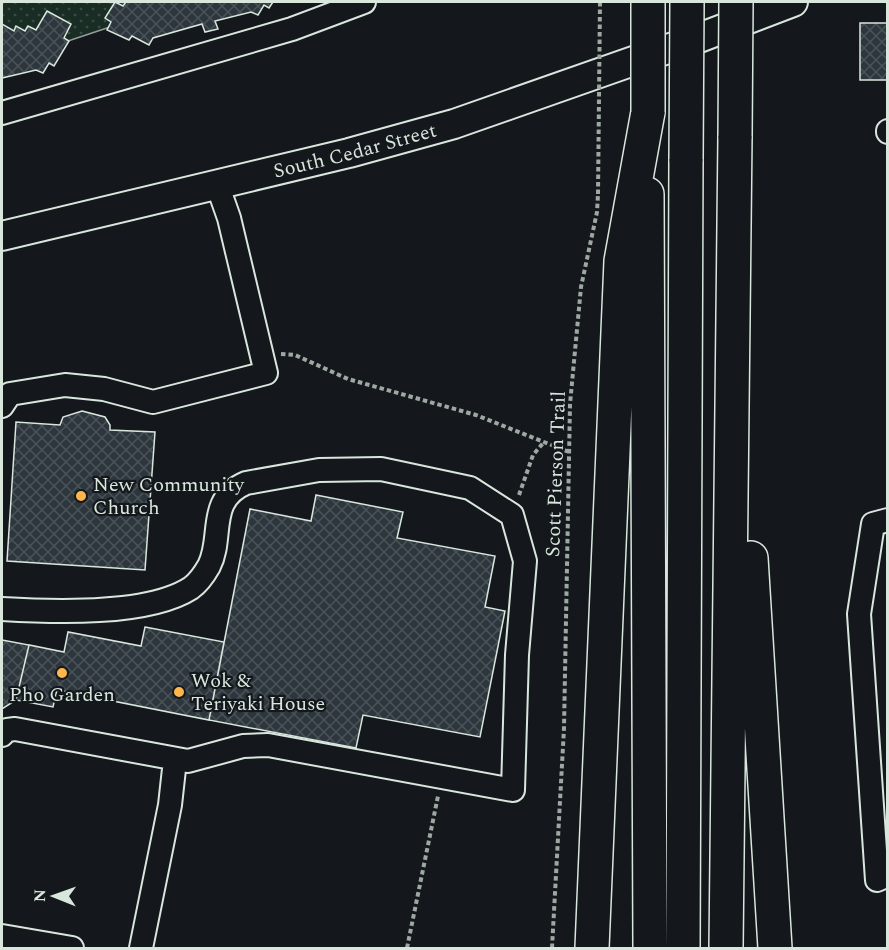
<svg xmlns="http://www.w3.org/2000/svg" width="889" height="950" viewBox="0 0 889 950" font-family="Spectral,serif">
<style>
.grass{fill:url(#grass-dots);stroke:#939e99;stroke-width:1.5}
.building{fill:url(#building-cross-hatch);stroke:#d8e6dc;stroke-width:1.5}
.lines{fill:none;stroke-linecap:round;stroke-linejoin:round}
.minor-casing{stroke:#d8e6dc;stroke-width:26}
.major-casing{stroke:#d8e6dc;stroke-width:32}
.highway-casing{stroke:#d8e6dc;stroke-width:36}
.path{stroke:#9da8a2;stroke-width:4;stroke-dasharray:4.5 3;stroke-linecap:butt}
.minor{stroke:#14181c;stroke-width:22}
.major{stroke:#14181c;stroke-width:28}
.highway{stroke:#14181c;stroke-width:33}
.highway-bridge-casing{stroke:#d8e6dc;stroke-width:36;stroke-linecap:butt}
.path-bridge{stroke:#9da8a2;stroke-width:4;stroke-dasharray:4.5 3;stroke-linecap:butt}
.highway-bridge{stroke:#14181c;stroke-width:33}
.poi-dot{fill:#ffb74d;stroke:#14181c;stroke-width:2}
.labels{text-anchor:middle;stroke-width:4.5;stroke-linejoin:round;paint-order:stroke}
.street-label{font-size:20px;fill:#d8e6dc;stroke:#14181c}
.poi-label{font-size:20px;fill:#d8e6dc;stroke:#14181c;text-anchor:start}
</style>
<defs>
<pattern id="grass-dots" width="8" height="8" patternUnits="userSpaceOnUse" patternTransform="scale(1.5)"><rect width="8" height="8" fill="#1a2d24"/><path d="M2 2h.1M6 6h.1" fill="none" stroke="#3b4b43" stroke-width="1.8" stroke-linecap="round"/></pattern>
<pattern id="building-cross-hatch" width="8" height="8" patternUnits="userSpaceOnUse" patternTransform="scale(1.5)"><rect width="8" height="8" fill="#2c363c"/><path d="M0 0l8 8M0 8l8-8" fill="none" stroke="#4a5358"/></pattern>
</defs>
<rect width="100%" height="100%" fill="#14181c"/>
<!-- grass -->
<path class="grass" d="M2 2H185L44 49 2 58Z"/>
<!-- building -->
<path class="building" d="M115 2 123 6 126 2H273L269 8 264 5 258 15 251 12 215 21 218 29 205 32 202 24 153 38 149 45 132 36 129 40 107 30 111 22 105 18Z
M47 11 71 24 64 38 69 41 54 66 49 63 43 73 36 70 2 78V24L14 31 16 26 25 31 28 26 36 30Z
M860 23H888V80H860Z
M82 411 105 417 110 425V430L155 432 145 570 7 561 16 422 60 425 63 417Z
M316 495 403 512 397 538 495 556 485 607 505 611 480 737 363 715 356 748 209 720 250 509 311 521Z
M145 627 224 642 209 720 57 690 53 707 16 700 29 645 64 652 68 632 141 646Z
M2 640 29 645 16 700 2 709Z"/>
<g class="lines">
<defs>
<path id="minor" d="M2 113 292 29 364 2
M888 131V132
M2 406 10 394 65 385 104 389 153 402 266 373 229 218 217 184
M888 520 873 524 859 614 877 880 888 875
M2 609C52 612 148 616 191 588 198 583 205 573 209 566 224 537 206 500 246 483L319 470 381 469 470 488 512 515 525 561 517 655 513 790 268 745 243 746 188 761 15 729 7 730 2 735
M2 936 72 948
M141 948 170 805 175 760"/>
<g id="major">
<path id="s1" d="M2 236 349 153 454 124 699 38 793 2"/>
</g>
<path id="highway" d="M647 194 650 948
M751 558 775 948
M592 948 621 261 648 112
M683 948 686 159
M726 948 735 136"/>
</defs>
<!-- minor casing -->
<use href="#minor" class="minor-casing"/>
<!-- major casing -->
<use href="#major" class="major-casing"/>
<!-- highway casing -->
<use href="#highway" class="highway-casing"/>
<!-- path -->
<path class="path" d="M281 354 295 355 348 379 476 415 569 452
M519 495 533 455 544 442
M407 948 438 796
M552 948 564 728 570 404 581 287 597 212 598 194"/>
<!-- minor -->
<use href="#minor" class="minor"/>
<!-- major -->
<use href="#major" class="major"/>
<!-- highway -->
<use href="#highway" class="highway"/>
<defs>
<path id="highway-bridge" d="M648 112V2
M735 136 736 2
M686 159 687 2"/>
</defs>
<!-- highway-bridge casing -->
<use href="#highway-bridge" class="highway-bridge-casing"/>
<!-- path-bridge -->
<path class="path-bridge" d="M598 194 600 2"/>
<!-- highway-bridge -->
<use href="#highway-bridge" class="highway-bridge"/>
</g>
<!-- markers -->
<g class="poi-dot">
<circle cx="81" cy="496" r="6"/>
<circle cx="62" cy="673" r="6"/>
<circle cx="179" cy="692" r="6"/>
</g>
<g class="labels">
<!-- street labels -->
<g class="street-label">
<text dy="7" stroke="none"><textPath href="#s1" startOffset="363">South Cedar Street</textPath></text>
<text transform="translate(555 474) rotate(-88)" y="7">Scott Pierson Trail</text>
</g>
<!-- poi labels -->
<g class="poi-label">
<text x="93" y="491">New Community<tspan x="93" dy="23">Church</tspan></text>
<text x="191" y="687">Wok &amp;<tspan x="191" dy="23">Teriyaki House</tspan></text>
<text x="62" y="701" text-anchor="middle">Pho Garden</text>
</g>
</g>
<!-- border -->
<rect width="889" height="950" fill="none" stroke="#d8e6dc" stroke-width="6"/>
<!-- north arrow -->
<g transform="translate(54 896) rotate(271)" stroke="#14181c" stroke-width="4.5" paint-order="stroke">
<path d="M0-4.5L10 22L0 15L-10 22Z" fill="#d8e6dc"/>
<text y="-9" font-size="16" font-weight="bold" text-anchor="middle" fill="#d8e6dc">N</text>
</g>
</svg>
